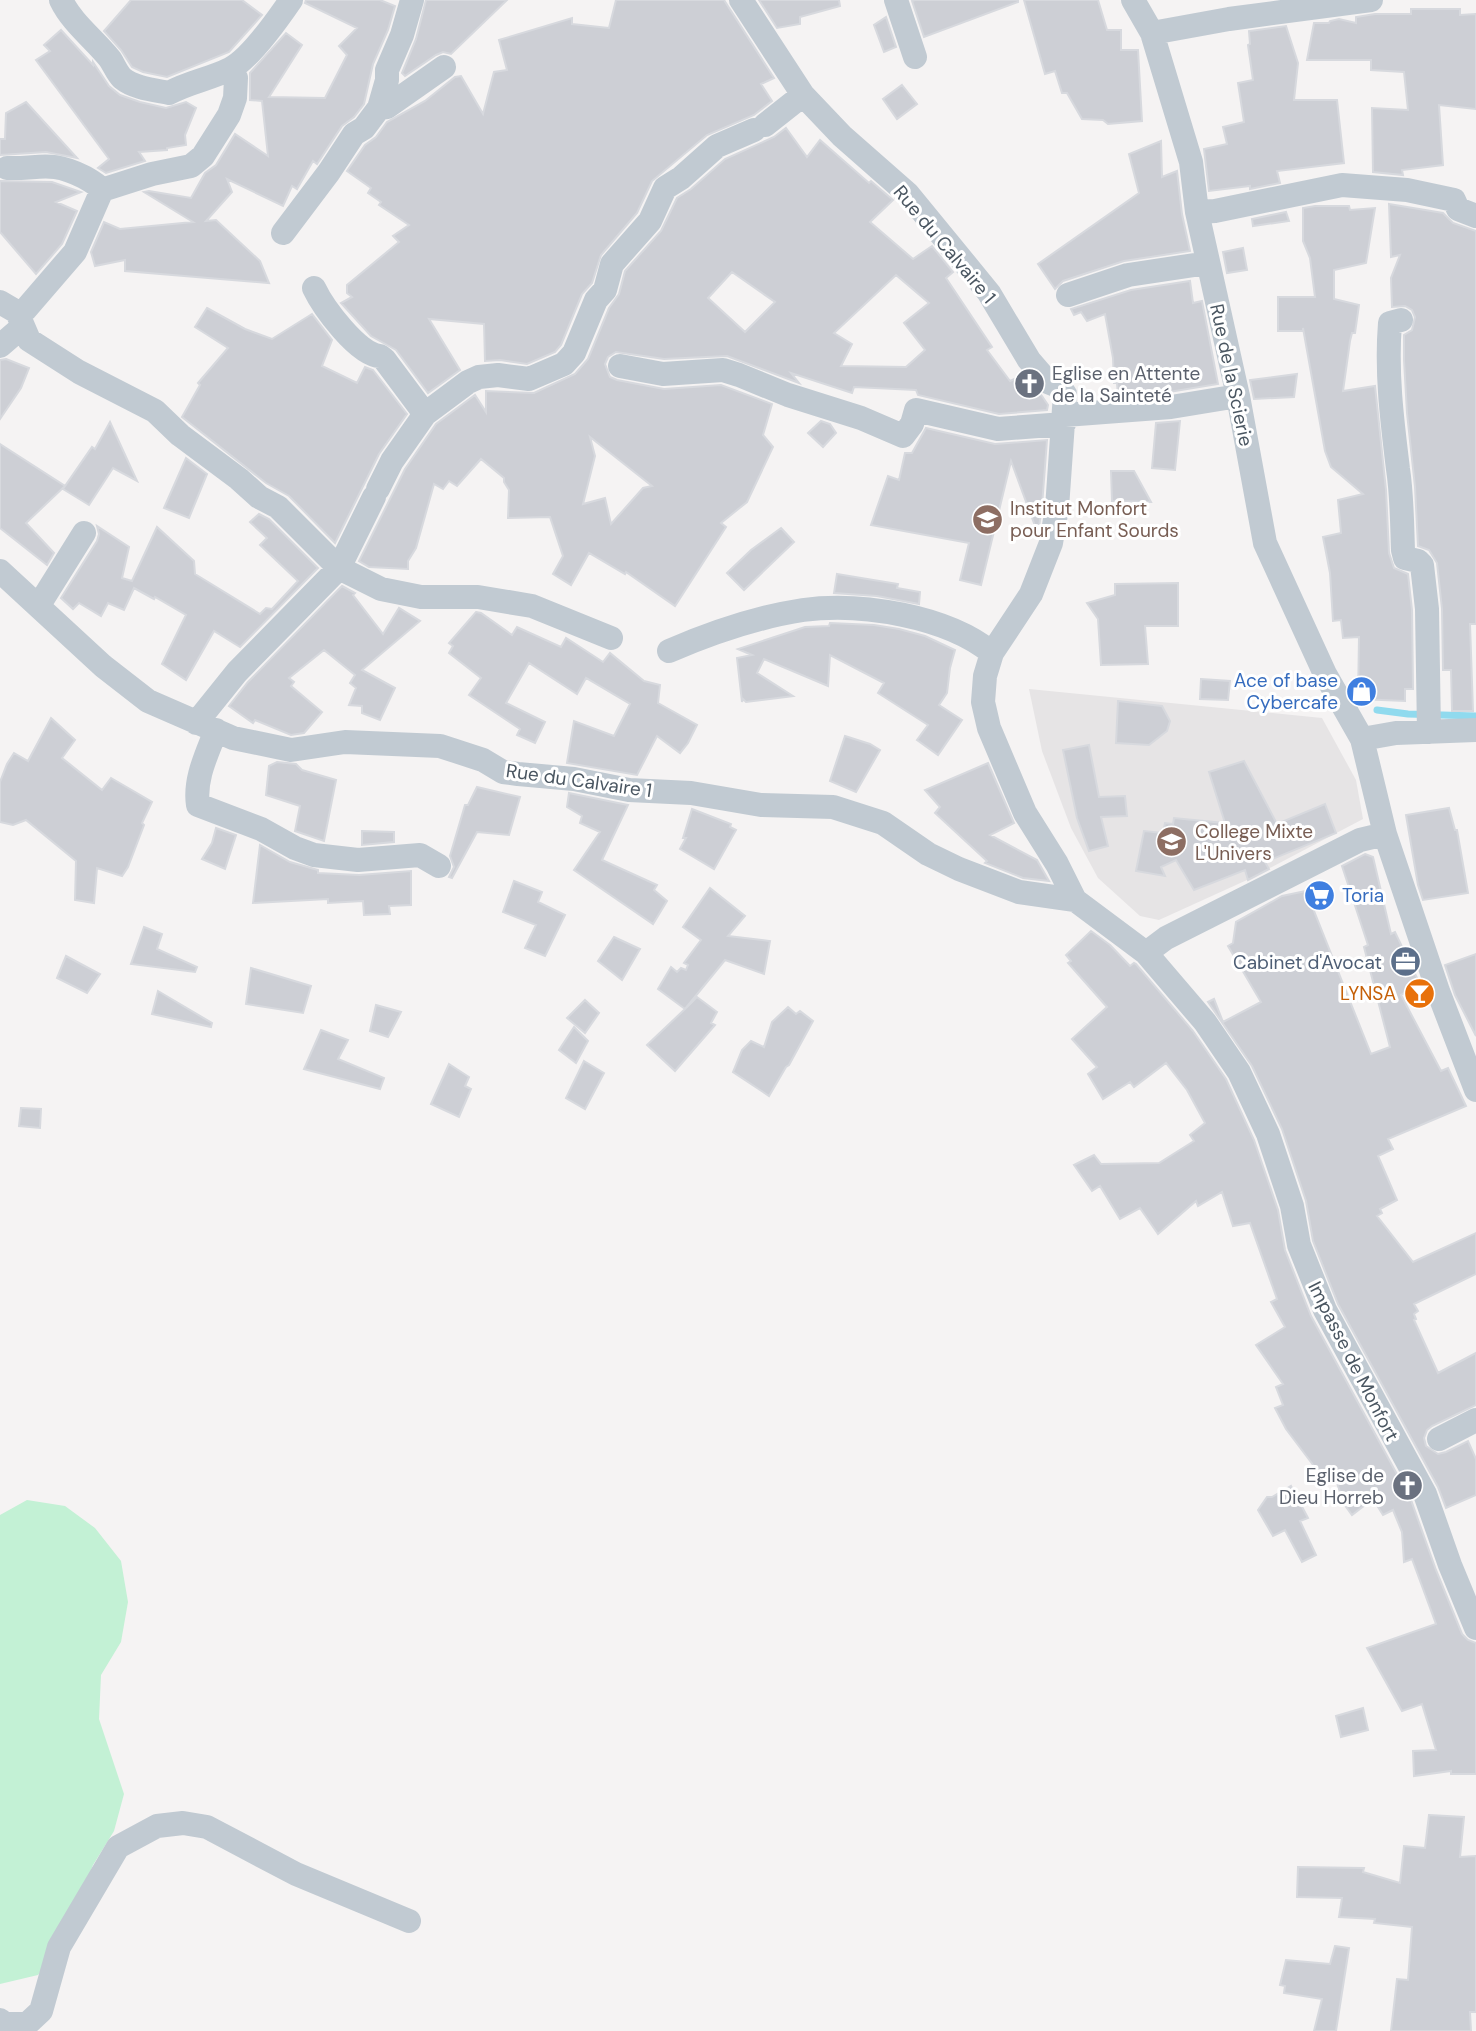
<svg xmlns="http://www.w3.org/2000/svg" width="1476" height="2031" viewBox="0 0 1476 2031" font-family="'DM Sans',sans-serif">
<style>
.education{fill:#e6e4e5}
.green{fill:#c3f1d5}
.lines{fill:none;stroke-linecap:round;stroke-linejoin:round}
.stream{stroke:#90daee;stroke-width:7}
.building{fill:#cdcfd5;stroke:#d7d9de;stroke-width:2;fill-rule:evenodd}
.minor{stroke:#c1cad2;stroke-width:24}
.labels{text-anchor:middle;stroke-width:6;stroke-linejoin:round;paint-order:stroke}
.street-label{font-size:19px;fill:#4a5661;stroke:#fff}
.worship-label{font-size:19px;fill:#5b616d;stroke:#fff;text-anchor:start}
.education-label{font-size:19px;fill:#785e54;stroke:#fff;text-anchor:start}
.shop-label{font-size:19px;fill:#366cbe;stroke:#fff;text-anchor:end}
.service-label{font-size:19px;fill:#4e5e75;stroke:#fff;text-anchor:end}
.food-label{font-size:19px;fill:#c56008;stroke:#fff;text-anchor:end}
</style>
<rect width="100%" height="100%" fill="#f5f3f3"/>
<!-- education -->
<path class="education" d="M1029 689 1322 718 1356 780 1363 819 1247 880 1159 920 1140 916 1098 878 1071 828 1042 751Z"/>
<!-- green -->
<path class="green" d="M27 1500 65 1506 95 1528 121 1561 128 1602 121 1642 101 1675 99 1719 124 1794 114 1831 93 1865 63 1941 38 1975 0 1984V1515Z"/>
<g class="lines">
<!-- stream -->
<path class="stream" d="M1377 710 1408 714 1476 716"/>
</g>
<!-- building -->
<path class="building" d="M131 0H242L262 15 229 52 167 77 143 72 132 67 121 50 104 31Z
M306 0H380L395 6 388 30 373 64 364 104 354 117 342 126 317 164 313 161 297 189 292 186 283 206 227 179 232 192 206 221 216 220 260 261 269 283 125 271V260L95 266 91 252 104 222 120 229 193 222 144 192 149 191 191 198 205 173 216 165 235 134 268 156 262 101 250 100V73L286 33 302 45 269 97 325 98 347 55 339 46 357 28 305 3Z
M426 0H507L451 54 443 52 436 55 405 76 402 73 416 39Z
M616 0H724L774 78 761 84 772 101 754 115 707 135 652 181 637 213 601 255 592 283 582 294 561 345 555 352 527 364 500 360 485 361 484 324 429 319 460 370 428 393 396 350 371 336 341 303 352 297 347 293V285L399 242 393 236 409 225 379 205 381 202 368 193 371 188 347 171 365 145 376 137 387 122 425 101 455 77 461 76 483 114 494 72 507 70 499 40 572 18V24L609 28Z
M759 0H839L840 6 800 17V24L777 28Z
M915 0H1018V2L924 37 912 1Z
M1024 0H1098L1107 30H1121V50H1138L1142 121 1108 124 1103 120 1082 119 1067 93H1062L1055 71 1045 74Z
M1411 9H1460V15L1476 14V109L1439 105 1443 165 1402 170 1403 175 1373 172 1372 108 1408 110 1404 72 1371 70V60H1307L1314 23H1329L1330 21 1339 19 1356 23V17L1375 14H1411Z
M886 17 896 47 884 52 874 25Z
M1286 26 1298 63 1294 100H1337L1344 163 1277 171 1280 183 1250 189V186L1209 191 1204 149 1227 144 1223 127 1244 122 1238 83 1253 80 1248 45 1250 44 1249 31Z
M61 30 93 65V62L109 86 120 95 140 102 166 108 186 102 196 108 185 135 186 145 167 148V150L139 152 145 161 106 173 98 168 109 159 36 60 50 51 44 45Z
M902 85 917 104 897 119 883 99Z
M26 102 77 158 46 152 0 155V139H5L6 113Z
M786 128 807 157 820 140 869 183 871 181 893 200 870 222 913 259 932 246 953 272 946 278 992 347 987 350 1010 381 1023 375 1042 396 1048 405 1047 410 999 414 918 395 916 390 854 387 852 393 791 373 799 383 727 356 664 359 616 352 608 357 605 364 610 377 617 380 664 389 721 385 772 404 763 435 773 447 747 502 721 523 726 527 675 606 626 572 625 574 589 553 571 585 553 574 563 556 550 517 508 518 509 490 504 482V478L481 459 457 486 449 481 443 489 434 484 416 548 408 561V569L369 567 359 561 405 469 436 424 475 395 486 412V391L534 393 575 374 588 359 609 308 619 294 625 271 661 231 677 198 691 189 725 159 774 137ZM732 272 775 302 745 332 708 298ZM896 275 929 303 904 323 925 350 906 367 841 366 852 344 834 333ZM590 437 652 486 643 488 611 524 605 498 583 504 595 456Z
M1161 141 1162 177 1177 171 1182 214 1190 251 1124 261 1063 281 1055 289 1038 264 1139 193 1129 154Z
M0 181 52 182 81 192 56 202 77 211 62 244 36 274 0 232Z
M1389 204 1443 213 1453 223 1476 231V624H1470L1473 711H1452L1451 670H1443L1442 609 1437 563 1429 550 1418 546 1415 487 1407 413 1404 360V335L1412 330 1415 317 1412 310 1405 306 1392 307 1391 278 1400 255 1391 257Z
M1315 206H1349L1350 210 1375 208 1366 263 1334 270V299L1359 305 1355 333H1352L1350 341 1343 391 1375 386 1386 490 1389 553 1394 568 1408 574 1412 610 1413 689H1405V701L1358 699 1359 637 1343 638 1341 620 1333 621 1330 573 1323 537 1341 533 1338 500 1363 494 1331 467 1325 451 1303 328V331H1278V297H1315L1310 258 1303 241V208Z
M1286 212 1289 221 1253 226 1252 219Z
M1243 248 1247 270 1227 273 1223 252Z
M1190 281 1193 303 1202 301 1218 384 1169 392 1118 396 1117 383H1114L1113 358 1105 314 1087 321 1081 312 1074 315 1071 309 1131 290Z
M207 308 245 329 272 339 312 314 332 340 322 366 357 383 365 367 373 370 407 414 379 454 335 543 289 496 266 483 182 417 200 385 198 383 228 348 195 327Z
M6 359 29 368 21 388 0 419V360Z
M1297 374 1294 397 1254 399 1250 380Z
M821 421 830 424 836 433 823 447 808 433Z
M1180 421 1175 470 1152 468 1156 423Z
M110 422 137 481 113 468 89 505 63 489 92 447 95 449Z
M926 428 995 444 1047 440 1042 506 1038 534 1011 461 981 585 960 580 969 543 871 525 888 476 899 480 905 453H912Z
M0 444 65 486 26 523 54 553 47 565 0 528Z
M186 458 207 474 189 518 164 508Z
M1111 471H1134L1151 502 1112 501Z
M259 514 269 519 318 568 240 647 214 631 186 680 162 664 186 615 155 597 154 599 134 588 124 610 108 603 101 616 79 603 73 609 61 598 97 541 99 534 97 526 129 547 122 578 132 581 157 527 194 561 195 574 260 614 266 608 272 609 298 581 260 545 267 538 250 522Z
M781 528 794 542 744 590 727 573 751 550Z
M837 574 898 584 897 588 920 592 919 604 877 596 834 593Z
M1178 583V626H1145L1148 664 1101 665 1098 619 1087 603 1115 595V584Z
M342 586 355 593 353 595 383 634 399 608 420 621 362 670 395 688 380 720 362 713V706L349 705 356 688 350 683 355 675 324 650 289 678 294 682 291 686 322 712 304 733 291 735 255 720 253 723 229 706 248 682Z
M476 612 481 613 512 635 517 627 561 647 566 638 603 662 610 653 644 681 660 685 658 703 697 725 688 743 680 753 657 736 637 775 567 763 574 721 614 736 630 704 586 678 577 694 529 663 506 703 545 722 535 743 517 735 520 729 469 695 481 678 449 653 453 646 449 643Z
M830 623 874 625 899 629 925 636 955 650 950 668 947 693 939 705 962 720 938 755 917 740 928 725 878 693 884 683 830 655 828 686 764 659 757 673 793 696 746 702 743 699 742 702 737 658 752 655 738 649 805 627 829 626Z
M1201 679 1230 681 1228 700 1200 699Z
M1118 701 1162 706 1170 721 1167 731 1149 745 1116 743Z
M51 718 75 740 62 758 102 790 111 778 152 802 142 823 144 825 128 867 122 876 97 868 94 903 75 900 76 861 26 820 13 825 0 822V782L7 764 14 753 28 761Z
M845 736 870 744 880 750 856 792 830 781Z
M1089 745 1099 797 1125 796 1127 816 1101 817 1108 846 1089 851 1077 818 1063 750Z
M1244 761 1277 824 1325 804 1336 833 1265 862 1269 869 1248 880 1245 870 1194 890 1176 860 1161 867 1165 876 1136 871 1144 831 1163 833 1165 823 1173 824 1174 818 1225 823 1209 772Z
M277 762 296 764 302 770 336 780 324 841 295 831 300 806 266 795 269 766Z
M988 763 1014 823 990 835 1037 860 1049 881 1023 878 985 863 987 861 935 813 940 807 925 790Z
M477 787 520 797 509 835 477 832 452 878 449 877 454 867 450 856 465 805H468Z
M569 793 628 805 602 860 657 885 654 890 667 901 653 924 574 870 600 832 580 823 582 816 567 807Z
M1449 808 1455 830H1457L1468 893 1423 900 1418 885 1406 815Z
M692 809 731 824 730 827 736 830 714 869 680 849 686 838H683Z
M216 828 236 835 225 869 202 859 212 843Z
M362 831 394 832V842L362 845Z
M260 845 290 862 318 870V873L359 875 411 871V905L389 906 390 914 364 915 363 901 328 903V899L253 903Z
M1365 854 1373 857 1391 934 1395 932 1420 984 1401 995 1441 1071 1448 1068 1466 1106 1388 1139 1393 1149 1378 1156 1397 1200 1380 1209 1382 1213 1377 1216 1413 1262 1476 1233V1274L1414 1304 1418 1311 1414 1314 1416 1319 1414 1320 1438 1373 1476 1353V1405L1432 1426 1427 1430 1424 1438 1426 1446 1438 1454 1446 1452 1468 1441 1476 1459V1495L1446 1508 1438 1487 1338 1304 1313 1241 1306 1201 1282 1129 1252 1066 1208 1002 1214 999 1223 1022 1261 1002 1228 946 1233 943 1236 922 1282 896 1306 891 1371 1054 1390 1047 1364 947 1368 945 1342 866Z
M514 881 542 892 538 902 565 915 545 956 525 948 536 925 503 912Z
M710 888 745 916 728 936 770 941 764 974 725 960 685 1009 697 997 717 1012 711 1023 715 1025 675 1071 647 1045 685 1009 658 989 671 967 677 972 681 968 686 970 688 965 684 963 701 940 683 927Z
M144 927 162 934 157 949 197 967 195 972 131 964Z
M1091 931 1110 945 1130 966 1134 963 1136 964 1193 1031 1226 1079 1254 1140 1278 1210 1285 1250 1311 1316 1411 1500 1436 1570 1462 1634 1468 1640 1476 1643V1774H1451V1771L1414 1776 1413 1751 1436 1750 1422 1704 1402 1711 1367 1648 1436 1624 1412 1559 1404 1562 1402 1532 1393 1510 1383 1515 1373 1499 1352 1515 1344 1504 1335 1477 1326 1482 1286 1429 1275 1408 1283 1405 1276 1387 1283 1384 1256 1345 1285 1327 1271 1302 1277 1299 1250 1223 1233 1226 1222 1192 1198 1206 1196 1201 1158 1234 1140 1208 1120 1219 1100 1186 1092 1191 1074 1165 1094 1155 1101 1164 1159 1163 1194 1141 1190 1135 1205 1123 1187 1090 1166 1063 1134 1087 1130 1082 1103 1099 1088 1074 1097 1067 1072 1039 1107 1007 1068 963 1071 961 1066 955Z
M614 937 640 949 622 980 598 961Z
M1476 954V1036L1455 995 1445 965Z
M66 956 100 974 87 993 57 978Z
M251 968 311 986 303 1013 246 1004Z
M158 991 212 1023 211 1027 152 1014Z
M585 1000 599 1013 585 1033 567 1018Z
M376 1005 401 1012 388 1037 370 1031Z
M788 1007 796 1014 800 1011 813 1021 789 1065 786 1067 769 1096 733 1072 742 1050 751 1041 764 1047 772 1022Z
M574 1027 588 1041 576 1063 559 1050Z
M321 1030 348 1040 338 1059 384 1078 380 1089 304 1069Z
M584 1061 604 1073 585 1109 566 1098Z
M449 1064 469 1077 465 1086 471 1089 459 1117 431 1104Z
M21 1108 41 1109 40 1128 19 1126Z
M1291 1486 1308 1518 1300 1521 1316 1555 1302 1562 1285 1530 1273 1536 1258 1510 1267 1497H1272Z
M1363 1708 1368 1730 1341 1737 1336 1716Z
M1429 1815 1464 1817 1460 1857 1476 1856V2012H1470L1471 2031H1391L1397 1979 1408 1980 1412 1927 1374 1923 1375 1919 1339 1917 1342 1898 1297 1897 1298 1867 1364 1868 1363 1872 1400 1883 1404 1846 1425 1848Z
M1335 1946 1349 1948 1336 2031H1314L1322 1999 1284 1993 1285 1986 1280 1985 1286 1960 1330 1964Z"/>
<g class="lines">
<!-- minor -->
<path class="minor" d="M61 0C72 23 94 39 110 59 114 65 117 73 122 78 134 88 154 90 169 93 189 82 210 79 230 69 250 59 278 19 291 0
M741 0 803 95 842 136 908 194 989 293 1029 360 1048 382 1058 386 1065 394 1057 508 1051 543 1031 594 992 653 985 676 983 702 989 728 1025 813 1057 864 1075 900 1146 953 1205 1022 1239 1072 1268 1134 1292 1206 1299 1245 1325 1310 1425 1494 1450 1565 1476 1628
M896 0 915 57
M1133 0 1152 33 1191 162 1197 212 1238 396 1265 543 1325 674 1362 739 1385 834 1438 991 1476 1090
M1152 33 1229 19 1371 0
M379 108 387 107 444 67
M765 125 803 95
M7 168C41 169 50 160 84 177 91 181 97 184 102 190
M1197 212 1215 211 1342 185 1407 190 1454 200 1458 209 1476 216
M283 233 329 172 354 134 364 128 379 108 387 80V70L402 35 412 0
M314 288C323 307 358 355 380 356L384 359 425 414
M1068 295 1128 275 1208 263
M0 302 17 312 29 340 79 372 155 411 180 435 239 479 259 497 278 507 339 568 374 497
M17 312 25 310 75 252 102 190 152 174 191 166 203 156 229 115 235 98 236 78 232 68
M1401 320 1390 323C1386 372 1392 420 1398 469 1402 495 1402 523 1403 550L1405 558 1418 561 1422 565 1427 609 1429 732
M0 346 22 327
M620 366 663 374 723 370 739 375 788 395 861 418 903 436 912 424 916 410 998 429 1064 424
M1065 415 1171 407 1238 396
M378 489 392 461 425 414 468 382 479 377 498 375 529 379 564 364 574 353 596 300 605 290 612 264 650 221 665 188 681 178 717 146 754 130
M0 571 103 666 148 701 233 738 291 750 345 742 440 746 483 760 503 772 518 774 574 779 629 790 691 793 761 805 833 807 883 823 928 854 959 869 1019 892 1075 900
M39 605 84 533
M669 651C711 633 757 617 803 610 860 602 947 616 992 653
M196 723 237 672 339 568 381 589 421 597H478L532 606 611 638
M216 730C207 754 194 779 198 805L261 829 295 848 314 855 358 860 420 855 439 866
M1362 739 1396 733 1476 730
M1146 953 1166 938 1360 840 1385 834
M1439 1439 1476 1420
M0 2020 5 2024H27L41 2011 59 1947 118 1847 157 1826 183 1823 207 1827 296 1874 409 1921"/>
</g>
<!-- icons -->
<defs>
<symbol id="church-disc" viewBox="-11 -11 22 22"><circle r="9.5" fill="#6b7280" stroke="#fff"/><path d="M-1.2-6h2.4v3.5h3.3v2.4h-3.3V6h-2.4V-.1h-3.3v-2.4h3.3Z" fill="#fff"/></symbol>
<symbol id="school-disc" viewBox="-11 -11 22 22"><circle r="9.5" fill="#8d6e63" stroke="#fff"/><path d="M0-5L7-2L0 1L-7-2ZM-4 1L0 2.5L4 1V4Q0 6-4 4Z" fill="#fff"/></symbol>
<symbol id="shop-disc" viewBox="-11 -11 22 22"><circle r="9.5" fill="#3f7fe0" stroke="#fff"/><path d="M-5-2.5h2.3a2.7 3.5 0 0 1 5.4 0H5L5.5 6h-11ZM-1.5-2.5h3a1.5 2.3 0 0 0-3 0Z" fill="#fff"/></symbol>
<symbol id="supermarket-disc" viewBox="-11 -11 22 22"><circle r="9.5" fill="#3f7fe0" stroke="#fff"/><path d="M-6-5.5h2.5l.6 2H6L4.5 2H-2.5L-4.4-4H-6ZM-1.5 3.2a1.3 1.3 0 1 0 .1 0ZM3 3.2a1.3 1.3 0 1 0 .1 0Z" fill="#fff"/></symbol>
<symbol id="office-disc" viewBox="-11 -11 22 22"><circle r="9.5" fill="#5c6f8a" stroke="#fff"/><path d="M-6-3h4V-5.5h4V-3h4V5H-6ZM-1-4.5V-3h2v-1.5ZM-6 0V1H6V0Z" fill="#fff"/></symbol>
<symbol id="bar-disc" viewBox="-11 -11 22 22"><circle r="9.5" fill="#e8710a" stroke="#fff"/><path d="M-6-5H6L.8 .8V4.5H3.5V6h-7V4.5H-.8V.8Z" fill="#fff"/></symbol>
</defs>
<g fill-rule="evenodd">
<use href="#church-disc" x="1012" y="366" width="35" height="35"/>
<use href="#school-disc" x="970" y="502" width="35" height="35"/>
<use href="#shop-disc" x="1344" y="674" width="35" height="35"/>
<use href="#school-disc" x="1154" y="824" width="35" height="35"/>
<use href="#supermarket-disc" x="1302" y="878" width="35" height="35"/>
<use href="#office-disc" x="1388" y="944" width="35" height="35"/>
<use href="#bar-disc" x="1402" y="976" width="35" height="35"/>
<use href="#church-disc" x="1390" y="1468" width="35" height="35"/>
</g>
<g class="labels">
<!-- street labels -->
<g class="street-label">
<text transform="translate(945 244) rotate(50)" y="7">Rue du Calvaire 1</text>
<text transform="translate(1232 375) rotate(78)" y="7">Rue de la Scierie</text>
<text transform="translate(579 780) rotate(8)" y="7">Rue du Calvaire 1</text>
<text transform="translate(1354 1361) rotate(63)" y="7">Impasse de Monfort</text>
</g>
<!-- worship labels -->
<g class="worship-label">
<text x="1052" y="380">Eglise en Attente<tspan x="1052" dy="22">de la Sainteté</tspan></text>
<text x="1384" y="1482" text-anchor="end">Eglise de<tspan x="1384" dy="22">Dieu Horreb</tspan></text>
</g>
<!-- education labels -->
<g class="education-label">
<text x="1010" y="515">Institut Monfort<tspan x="1010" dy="22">pour Enfant Sourds</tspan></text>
<text x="1195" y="838">College Mixte<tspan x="1195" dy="22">L'Univers</tspan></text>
</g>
<!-- shop labels -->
<g class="shop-label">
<text x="1338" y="687">Ace of base<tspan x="1338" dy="22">Cybercafe</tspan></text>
<text x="1342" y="902" text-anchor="start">Toria</text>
</g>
<!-- service labels -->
<g class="service-label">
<text x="1382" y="969">Cabinet d'Avocat</text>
</g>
<!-- food labels -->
<g class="food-label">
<text x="1396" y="1000">LYNSA</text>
</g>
</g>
</svg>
